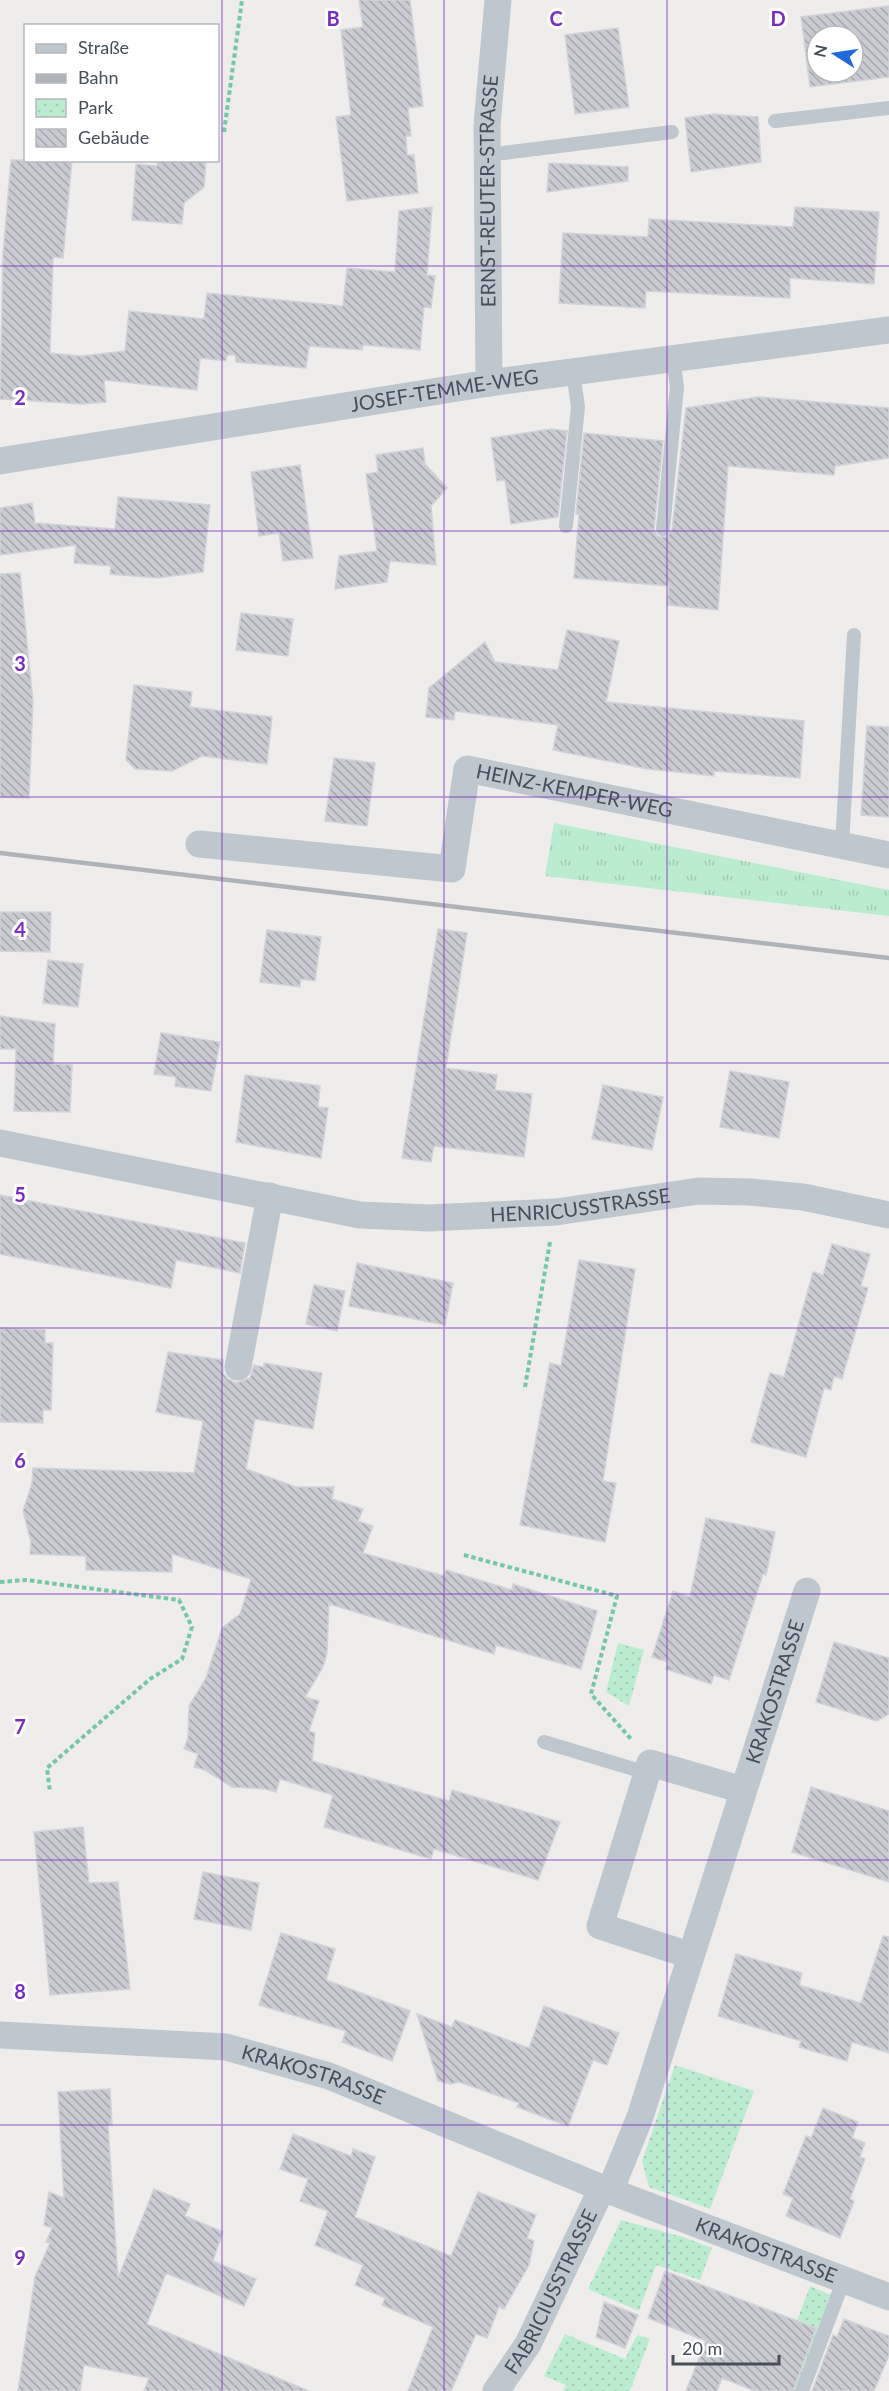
<svg xmlns="http://www.w3.org/2000/svg" width="889" height="2391" viewBox="0 0 889 2391" font-family="Lato,sans-serif">
<style>
.grass{fill:url(#grass-tufts)}
.park{fill:url(#park-dots)}
.building{fill:url(#building-back-hatch);stroke:#d1d3d8;stroke-width:1.5;fill-rule:evenodd}
.lines{fill:none;stroke-linecap:round;stroke-linejoin:round}
.path{stroke:#75c8a2;stroke-width:4;stroke-dasharray:4.5 3;stroke-linecap:butt}
.service{stroke:#bec6ce;stroke-width:14}
.minor{stroke:#bec6ce;stroke-width:27}
.rail{stroke:#afb2b7;stroke-width:4.5}
.grid{fill:none;stroke:#7b2cbf;stroke-width:1.5;stroke-opacity:0.55}
.labels{text-anchor:middle;stroke-width:6;stroke-linejoin:round;paint-order:stroke}
.street-label{font-size:20px;fill:#464f59;stroke:#fff}
.grid-label{font-size:20px;text-anchor:middle;font-weight:bold;fill:#7b2cbf;stroke:#fff;stroke-width:6;stroke-linejoin:round;paint-order:stroke}
</style>
<defs>
<pattern id="grass-tufts" width="24" height="20" patternUnits="userSpaceOnUse" patternTransform="scale(1.5)"><rect width="24" height="20" fill="#bcecd0"/><path d="M3 7l-1-3M5 7V3M7 7l1-3M15 17l-1-3M17 17v-4M19 17l1-3" fill="none" stroke="#a3ccb5"/></pattern>
<pattern id="park-dots" width="8" height="8" patternUnits="userSpaceOnUse" patternTransform="scale(1.5)"><rect width="8" height="8" fill="#bcecd0"/><path d="M2 2h.1M6 6h.1" fill="none" stroke="#a3ccb5" stroke-width="1.8" stroke-linecap="round"/></pattern>
<pattern id="building-back-hatch" width="6" height="6" patternUnits="userSpaceOnUse" patternTransform="scale(1.5)"><rect width="6" height="6" fill="#cacbd2"/><path d="M-1 5l2 2M0 0l6 6M5-1l2 2" fill="none" stroke="#a6a7ad"/></pattern>
</defs>
<rect width="100%" height="100%" fill="#efedec"/>
<!-- grass -->
<path class="grass" d="M554 823 889 890V916L545 876Z"/>
<!-- park -->
<path class="park" d="M618 1643 644 1650 629 1706 606 1692Z
M675 2065 754 2091 710 2209 649 2187 642 2161Z
M621 2220 683 2237 712 2248 700 2280 656 2265 639 2311 588 2289Z
M810 2286 831 2295 795 2391H779L792 2357 804 2361 813 2337 811 2326 797 2321Z
M565 2334 625 2359 637 2335 650 2339 630 2391H563L566 2385 544 2376Z"/>
<!-- building -->
<path class="building" d="M359 0H410L423 106 408 108 411 136H406L407 155H414L418 193 347 201 336 117 351 115 341 30 363 27Z
M889 6V77L810 87 801 17ZM817 36H853V72H817Z
M618 28 629 107 575 114 565 35Z
M713 114 758 117 761 162 691 172 685 118Z
M11 160H72L63 258 53 257 50 353 81 356 125 351 129 311 204 319 207 293 343 306 347 268 395 272 399 211 432 207 427 275 435 276 431 308 424 307 420 350 363 345 362 350 309 346 306 368 236 362 235 355H227L226 361 200 358 197 390 104 380 106 402 82 404 0 399 3 254Z
M158 160H206L204 187 184 203 182 224 132 220 136 164 157 166Z
M549 163 628 167V181L547 192Z
M795 207 879 212 874 284 790 278V298L646 291 645 308 559 303 563 233 648 237 649 219 793 227Z
M758 397 889 408V458L835 466 834 475 728 466 718 610 667 605 669 586 574 578 579 514H576L584 433 663 441 654 529 657 536 666 537 672 530 686 408Z
M551 429 567 431 558 517 511 524 505 480 497 481 491 438Z
M423 448 425 464 447 488 431 506 436 565 390 561 387 582 335 589 339 556 377 551 366 474 378 472 376 455Z
M300 465 313 558 283 561 279 533 259 536 251 472Z
M118 497 210 505 203 572 157 578 110 574 111 566 74 563 76 545 0 555V508L32 503 35 523 115 529Z
M20 573 33 701 29 798 0 797V574Z
M241 613 293 619 288 656 236 650Z
M567 630 619 641 606 702 804 721 800 778 714 771V776L648 769 553 750 558 725 455 711 454 720 426 717 429 688 485 642 495 662 558 670Z
M134 685 192 692 190 707 272 717 267 764 202 756 172 771 135 769 126 760Z
M867 726 889 727V817L861 815Z
M334 758 375 763 367 826 325 821Z
M0 912H51L50 952 0 951Z
M438 929 467 933 446 1068 497 1075 495 1090 532 1094 524 1157 434 1146 431 1162 402 1158Z
M267 930 321 937 315 981 301 979 300 987 260 982Z
M48 960 83 964 78 1007 43 1003Z
M0 1016 55 1024 53 1064 72 1065 70 1112 14 1111 16 1049H0Z
M161 1033 220 1042 211 1091 175 1086 176 1077 154 1074Z
M730 1071 789 1082 779 1138 720 1127Z
M245 1075 320 1086 318 1107 328 1108 321 1158 236 1142Z
M603 1085 663 1097 652 1150 592 1139Z
M0 1195 245 1243 240 1273 176 1260 171 1288 0 1254Z
M832 1244 870 1254 861 1286 868 1288 842 1379 834 1376 831 1390 824 1388 806 1457 751 1442 770 1373 784 1377 813 1272 823 1275Z
M579 1260 635 1269 603 1481 616 1483 605 1542 520 1525 550 1363 561 1366Z
M357 1263 453 1283 445 1325 349 1306Z
M314 1285 345 1291 337 1331 306 1324Z
M0 1328 45 1330V1343H53L51 1410H43V1423L0 1422Z
M168 1352 223 1360V1373L228 1379 236 1383 250 1378 254 1365 264 1367V1363L322 1373 313 1429 255 1419 246 1469 296 1487H334L332 1499 363 1509 358 1521 373 1526 363 1553 444 1576 446 1570 512 1590 513 1584 597 1611 581 1669 496 1645 494 1654 329 1604 327 1653 323 1667 305 1697 319 1701 309 1731 315 1733 312 1761 449 1801 452 1790 560 1822 538 1880 434 1849 431 1859 324 1827 333 1795 280 1779 276 1792 265 1789 232 1787 205 1770 194 1767 198 1754 184 1749 188 1738 189 1706 206 1678 222 1628 240 1614 251 1579 172 1554V1572L86 1570V1556L30 1554 31 1542 23 1511 32 1483 33 1468 194 1473 203 1421 156 1412Z
M706 1518 775 1532 766 1575 763 1574 729 1680 714 1675 711 1684 666 1669 668 1662 652 1657 673 1591 690 1597Z
M834 1642 889 1658V1714L877 1721 816 1702Z
M811 1787 889 1811V1882L792 1852Z
M83 1827 89 1883 118 1882 130 1989 50 1995 34 1832Z
M203 1872 259 1883 251 1930 194 1919Z
M281 1933 335 1949 326 1980 410 2011 392 2061 342 2042 346 2031 259 2005Z
M883 1936 889 1937V2053L852 2042 847 2061 799 2047 801 2041 718 2016 736 1954 802 1973 799 1985 861 2003Z
M544 2006 619 2033 607 2065 593 2060 568 2126 517 2107 519 2103 459 2082 451 2084 438 2081 417 2014 452 2027 455 2020 529 2048Z
M110 2089 112 2125H108L118 2278 154 2189 190 2204 185 2216 223 2232 213 2261 256 2279 244 2306 166 2273 147 2324 309 2391H144L149 2378 84 2365 80 2391H18L35 2277 50 2243 46 2242 52 2228 44 2225 49 2192 64 2198 58 2092Z
M823 2108 858 2122 852 2138 865 2143 860 2157 865 2159 850 2199 854 2201 840 2238 786 2216 793 2198 783 2194 806 2136 811 2138Z
M293 2134 351 2156 353 2149 375 2157 355 2217 451 2256 478 2192 536 2215 527 2238 534 2241 529 2265 504 2309 499 2307 487 2338 476 2334 451 2391H408L433 2327 382 2305 385 2298 355 2285 363 2265 315 2245 328 2211 300 2201 308 2179 280 2169Z
M665 2271 816 2328 793 2391H755L722 2378 717 2391H686L706 2341 648 2318Z
M604 2302 638 2315 625 2348 596 2337Z
M844 2319 889 2336V2355L874 2391H812L833 2335 837 2337Z"/>
<g class="lines">
<!-- path -->
<path class="path" d="M224 132 242 0
M525 1387 550 1242
M464 1555 617 1596 591 1694 631 1739
M0 1582 26 1580 179 1600 192 1627 182 1659 150 1679 47 1768 50 1792"/>
<!-- service -->
<path class="service" d="M775 121 889 108
M487 155 672 132
M566 526 578 407 573 372
M663 529 677 387 673 358
M842 845 854 635
M544 1742 647 1773
M802 2391 844 2279"/>
<!-- minor -->
<g class="minor">
<path id="s1" d="M489 383 487 125 498 0"/>
<path id="s2" d="M0 461 489 383 889 330"/>
<path id="s3" d="M199 844 452 869 467 769 889 855"/>
<path id="s4" d="M0 1143 360 1215 429 1218 556 1212 699 1191 750 1192 803 1197 889 1215"/>
<path d="M238 1367 270 1196"/>
<path d="M689 1955 600 1926 647 1773 650 1763 743 1790"/>
<path id="s5" d="M0 2035 226 2047 329 2076 602 2188 889 2297"/>
<path id="s6" d="M610 2191 640 2117 807 1591"/>
<path id="s7" d="M496 2391 528 2344 602 2188"/>
</g>
<!-- rail -->
<path class="rail" d="M0 853 889 958"/>
</g>
<!-- grid -->
<path class="grid" d="M222 0V2391M444 0V2391M667 0V2391M0 266H889M0 531H889M0 797H889M0 1063H889M0 1328H889M0 1594H889M0 1860H889M0 2125H889"/>
<g class="labels">
<!-- street labels -->
<g class="street-label">
<text dy="7" stroke="none"><textPath href="#s1" startOffset="192">ERNST-REUTER-STRASSE</textPath></text>
<text dy="7" stroke="none"><textPath href="#s2" startOffset="450">JOSEF-TEMME-WEG</textPath></text>
<text dy="7" stroke="none"><textPath href="#s3" startOffset="465">HEINZ-KEMPER-WEG</textPath></text>
<text dy="7" stroke="none"><textPath href="#s4" startOffset="588">HENRICUSSTRASSE</textPath></text>
<text dy="7" stroke="none"><textPath href="#s6" startOffset="526">KRAKOSTRASSE</textPath></text>
<text dy="7" stroke="none"><textPath href="#s5" startOffset="318">KRAKOSTRASSE</textPath></text>
<text dy="7" stroke="none"><textPath href="#s5" startOffset="804">KRAKOSTRASSE</textPath></text>
<text dy="7" stroke="none"><textPath href="#s7" startOffset="114">FABRICIUSSTRASSE</textPath></text>
</g>
</g>
<g class="grid-label">
<text x="333" y="26">B</text>
<text x="556" y="26">C</text>
<text x="778" y="26">D</text>
<text x="20" y="405">2</text>
<text x="20" y="671">3</text>
<text x="20" y="937">4</text>
<text x="20" y="1202">5</text>
<text x="20" y="1468">6</text>
<text x="20" y="1734">7</text>
<text x="20" y="1999">8</text>
<text x="20" y="2265">9</text>
</g>
<!-- legend -->
<rect x="24" y="24" width="195" height="138" fill="#ffffff" stroke="#b5b9bd" stroke-width="1.5"/>
<rect x="36" y="44" width="30" height="9" fill="#bec6ce" stroke="#b5b9bd" stroke-width="1.5"/>
<text x="78" y="54" font-size="18" fill="#464f59">Straße</text>
<rect x="36" y="74" width="30" height="9" fill="#afb2b7" stroke="#b5b9bd" stroke-width="1.5"/>
<text x="78" y="84" font-size="18" fill="#464f59">Bahn</text>
<rect x="36" y="99" width="30" height="18" fill="url(#park-dots)" stroke="#b5b9bd" stroke-width="1.5"/>
<text x="78" y="114" font-size="18" fill="#464f59">Park</text>
<rect x="36" y="129" width="30" height="18" fill="url(#building-back-hatch)" stroke="#b5b9bd" stroke-width="1.5"/>
<text x="78" y="144" font-size="18" fill="#464f59">Gebäude</text>
<!-- north arrow -->
<g transform="translate(835 54) rotate(282)"><circle r="28" fill="#ffffff" stroke="#b5b9bd" stroke-width="1.5"/>
<path d="M0-4.5L10 22L0 15L-10 22Z" fill="#2069d6"/>
<text y="-9" font-size="16" font-weight="bold" text-anchor="middle" fill="#464f59">N</text>
</g>
<!-- scale -->
<path d="M673 2355v9h106v-9" fill="none" stroke="#464f59" stroke-width="3"/>
<text x="682" y="2355" font-size="18" fill="#464f59" stroke="#ffffff" stroke-width="4.5" paint-order="stroke">20 m</text>
</svg>
